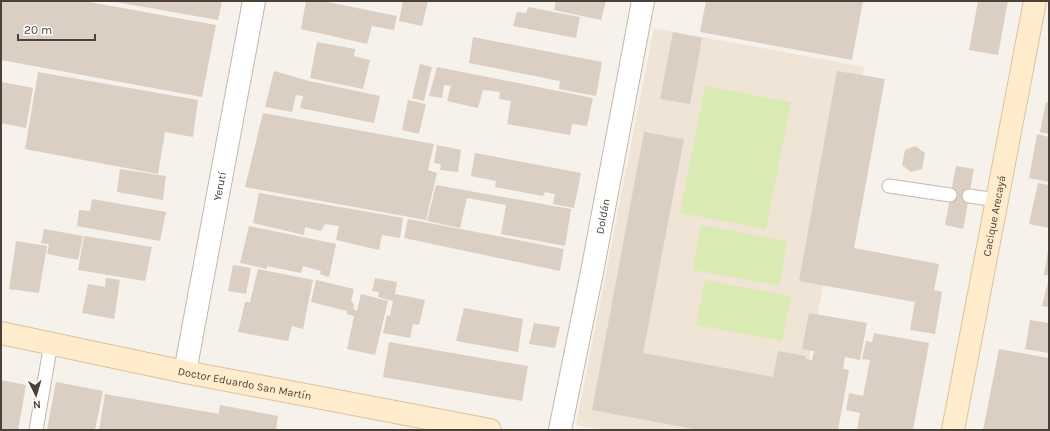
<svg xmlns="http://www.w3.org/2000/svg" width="1050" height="431" viewBox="0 0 1050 431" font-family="Karla,sans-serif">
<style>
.education{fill:#efe4d5}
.green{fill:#d9ebb3}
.building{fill:#dbcec3}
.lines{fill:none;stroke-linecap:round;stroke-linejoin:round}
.lane-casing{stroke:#c2b8ad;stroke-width:15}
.street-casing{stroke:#c2b8ad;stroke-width:24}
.secondary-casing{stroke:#dac29c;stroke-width:24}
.lane{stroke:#fff;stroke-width:13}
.street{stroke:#fff;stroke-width:22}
.secondary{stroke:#ffeccc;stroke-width:22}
.labels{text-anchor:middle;stroke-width:3;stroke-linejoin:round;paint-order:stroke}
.street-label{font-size:11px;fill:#4b4138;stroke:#fff}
</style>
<rect width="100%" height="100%" fill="#f6f1eb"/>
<!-- education -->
<path class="education" d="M654 28 864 67 796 430H602L576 425Z"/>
<!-- green -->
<path class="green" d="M705 86 791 102 766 229 680 213Z
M701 225 787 241 779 286 693 270Z
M705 280 791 296 782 341 696 325Z"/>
<!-- building -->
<path class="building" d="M1 1H84L216 25 202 97 1 60Z
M116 1H222L218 20 116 2Z
M306 1H322L397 16 394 30 372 26 367 44 301 29Z
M403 1H428L422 26 399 21Z
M556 1H606L601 20 554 10Z
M706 1H863L852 60 700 32Z
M978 1H1008L998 55 969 50Z
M528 7 580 17 576 38 513 26 517 12 526 13Z
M673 32 702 38 690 104 660 99Z
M473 37 602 62 596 96 559 89 560 81 469 63Z
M317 42 355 49 354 56 370 60 363 89 310 78Z
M420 64 432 67 424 101 412 98Z
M437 67 593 98 587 126 572 124 570 135 507 124 511 101 499 99 500 92 483 90 478 108 447 101 451 86 444 85 442 98 429 96Z
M274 71 309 81 380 96 374 123 300 108 303 96 296 95 292 112 265 107Z
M837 71 885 79 854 248 939 264 934 290 942 292 935 334 910 330 915 302 799 281Z
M38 72 198 100 193 137 165 132 158 174 25 149Z
M2 82 33 88 26 128 1 123Z
M408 100 426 104 419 134 402 130Z
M1046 102 1049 103V134L1040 132Z
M263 113 434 144 428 170 437 173 426 220 245 187Z
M644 132 684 139 643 353 773 377 778 351 806 356V359L812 360 814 351 802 349 809 313 867 323 860 360 845 357 843 369 849 370 838 430H699L592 410Z
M1037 134 1049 137V182L1029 178Z
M437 145 461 150 458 172 440 170 441 164 434 163Z
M915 146 925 153 922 169 911 172 902 165 905 150Z
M475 153 581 173 574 208 553 204 555 194 545 192 543 196 495 187 496 181 471 176Z
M956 166 974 169 963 229 945 225Z
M120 169 166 176 163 200 117 192Z
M1038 183 1049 185V228L1029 224Z
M436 185 571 209 565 246 501 234 506 205 467 198 460 228 427 221Z
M259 193 403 218 400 238 382 235 379 250 336 240 339 226 325 224 321 231 305 227 304 235 253 223Z
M92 199 166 212 160 241 77 226 79 210 90 211Z
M408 219 564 249 560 271 404 238Z
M249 226 336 244 329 277 320 274 321 271 303 266 301 273 267 266V269L240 263Z
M44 229 83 236 78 260 47 254 49 244 41 243Z
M84 236 152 247 145 281 78 270Z
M16 241 47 246 39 293 9 289Z
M1048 251H1049V275H1044Z
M233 265 251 268 246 294 228 291Z
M258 269 313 280 303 329 292 326 288 341 238 332 245 302H250Z
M106 278 120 280 114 319 82 313 88 284 105 287Z
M375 278 397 282 395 294 425 300 419 325 413 324 410 338 383 333 387 315 390 316 393 301 378 297 379 292 372 291Z
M316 280 354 289 351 302 354 304 353 309 357 311 361 294 388 301 375 355 347 349 354 316 347 314V311L311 302Z
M1048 282H1049V307L1042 306Z
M464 308 523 319 518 352 456 341Z
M1030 320 1049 323V353L1025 349Z
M534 323 560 327 555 348 529 344Z
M874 333 929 343 913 430H857L860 413 846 410 849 393 863 396 870 360 862 359 866 341 872 342Z
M389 342 528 366 522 401 383 377Z
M999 349 1049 358V430H983Z
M1 380 26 385 18 430H1Z
M56 382 103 391 95 430H47Z
M105 394 219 414 220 405 278 416 276 430H99Z"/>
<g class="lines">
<defs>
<path id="lane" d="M889 186 950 195
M969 196 997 200
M36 430 51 343"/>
<g id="street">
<path id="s1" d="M185 372 254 1"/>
<path id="s2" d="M560 430 592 272 643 1"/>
</g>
<g id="secondary">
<path id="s3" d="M1 333 185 372 490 430"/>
<path id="s4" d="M953 430 1035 1"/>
</g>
</defs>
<!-- lane casing -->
<use href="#lane" class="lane-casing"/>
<!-- street casing -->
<use href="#street" class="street-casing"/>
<!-- secondary casing -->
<use href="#secondary" class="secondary-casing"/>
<!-- lane -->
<use href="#lane" class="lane"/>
<!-- street -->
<use href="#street" class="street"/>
<!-- secondary -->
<use href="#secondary" class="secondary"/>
</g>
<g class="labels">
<!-- street labels -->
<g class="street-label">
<text dy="4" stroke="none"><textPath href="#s1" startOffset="189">Yerutí</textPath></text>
<text dy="4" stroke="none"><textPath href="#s4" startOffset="218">Cacique Arecayá</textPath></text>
<text dy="4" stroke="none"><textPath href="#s2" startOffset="218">Doldán</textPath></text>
<text dy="4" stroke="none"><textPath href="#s3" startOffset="249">Doctor Eduardo San Martín</textPath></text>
</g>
</g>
<!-- border -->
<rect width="1050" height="431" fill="none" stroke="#4b4138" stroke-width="4"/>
<!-- north arrow -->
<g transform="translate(36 395) rotate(175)" stroke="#ffffff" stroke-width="3" paint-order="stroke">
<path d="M0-3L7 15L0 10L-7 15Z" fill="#4b4138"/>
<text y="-6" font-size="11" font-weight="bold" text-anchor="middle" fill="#4b4138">N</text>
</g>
<!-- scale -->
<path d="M18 34v6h77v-6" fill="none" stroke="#4b4138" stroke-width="2"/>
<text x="24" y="34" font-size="12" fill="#4b4138" stroke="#ffffff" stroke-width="3" paint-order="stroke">20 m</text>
</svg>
